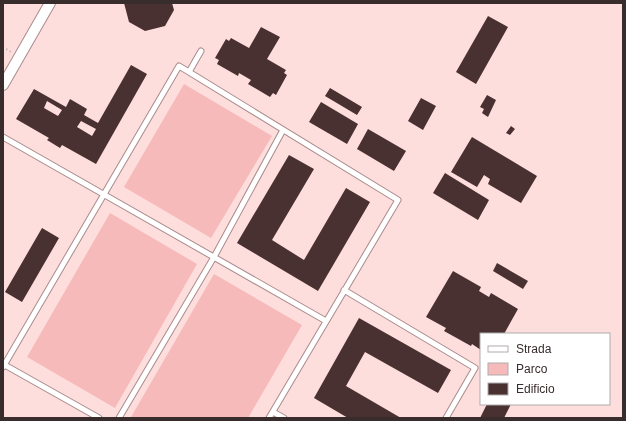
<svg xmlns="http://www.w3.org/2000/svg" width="626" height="421" viewBox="0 0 626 421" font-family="Arial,sans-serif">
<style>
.green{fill:#f7baba}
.building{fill:#493031;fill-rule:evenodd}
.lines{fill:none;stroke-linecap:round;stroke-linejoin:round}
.lane-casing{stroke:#a98b8b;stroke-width:7}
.street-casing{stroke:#a98b8b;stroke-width:12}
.path{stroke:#bfa5a5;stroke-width:2;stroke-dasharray:1 3;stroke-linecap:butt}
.lane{stroke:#fff;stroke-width:5}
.street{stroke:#fff;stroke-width:10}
</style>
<rect width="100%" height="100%" fill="#fedddd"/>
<!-- green -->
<path class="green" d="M184 84 272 136 211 238 124 187Z
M110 213 197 264 115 408 27 357Z
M214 274 302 325 248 418H133L131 417Z"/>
<!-- building -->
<path class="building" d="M124 3H172L174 10 165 26 145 31 129 22Z
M488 16 508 27 476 84 456 72Z
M261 27 280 37 267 59 286 70 284 73 287 75 276 95 273 93 270 97 248 84 251 80 239 73 238 76 217 64 219 60 215 58 226 39 229 41 231 38 249 48Z
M131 65 147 74 96 164 62 145 60 148 47 140 49 138 16 119 34 89 66 107 70 99 87 109 84 115 98 123ZM47 101 62 110 58 116 44 108ZM81 121 96 129 92 136 77 127Z
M330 88 362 107 357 115 325 96Z
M487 95 496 100 488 117 482 113 484 109 480 107Z
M421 98 436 106 423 130 408 121Z
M321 102 358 124 347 144 309 122Z
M511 126 515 129 510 135 506 133Z
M368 129 406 151 394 171 357 149Z
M472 137 537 176 521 203 488 184 490 179 484 175 477 187 451 172Z
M289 155 314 169 272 240 304 260 346 188 370 202 318 291 237 243Z
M445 173 489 200 478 220 433 193Z
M42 228 59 238 22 302 5 292Z
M497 263 528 281 523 289 493 271Z
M453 271 481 287 479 291 489 297 491 293 518 309 504 334H481V350L472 344 471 346 444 331 446 328 426 317Z
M359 318 451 370 438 393 365 352 346 386 401 418H348L314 398Z
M487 404H511L504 418H480Z"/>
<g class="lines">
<defs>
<path id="lane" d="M189 72 398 200 269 418
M3 137 326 321
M344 290 475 368 446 418
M3 364 99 418
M3 367 179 66 189 72 201 51
M273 412 284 418
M119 418 214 257 283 130"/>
<path id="street" d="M3 85 50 3"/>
</defs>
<!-- lane casing -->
<use href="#lane" class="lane-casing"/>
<!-- street casing -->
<use href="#street" class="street-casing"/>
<!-- path -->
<path class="path" d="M3 47 11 52"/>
<!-- lane -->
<use href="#lane" class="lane"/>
<!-- street -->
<use href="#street" class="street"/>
</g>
<!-- border -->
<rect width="626" height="421" fill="none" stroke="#392c2c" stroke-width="8"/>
<!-- legend -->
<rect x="480" y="333" width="130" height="72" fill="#ffffff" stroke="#b0abab"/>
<rect x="488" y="346" width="20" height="6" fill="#ffffff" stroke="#b0abab"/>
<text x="516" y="353" font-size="12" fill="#392c2c">Strada</text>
<rect x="488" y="363" width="20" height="12" fill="#f7baba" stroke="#b0abab"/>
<text x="516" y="373" font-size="12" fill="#392c2c">Parco</text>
<rect x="488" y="383" width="20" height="12" fill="#493031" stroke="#b0abab"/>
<text x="516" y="393" font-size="12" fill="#392c2c">Edificio</text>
</svg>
